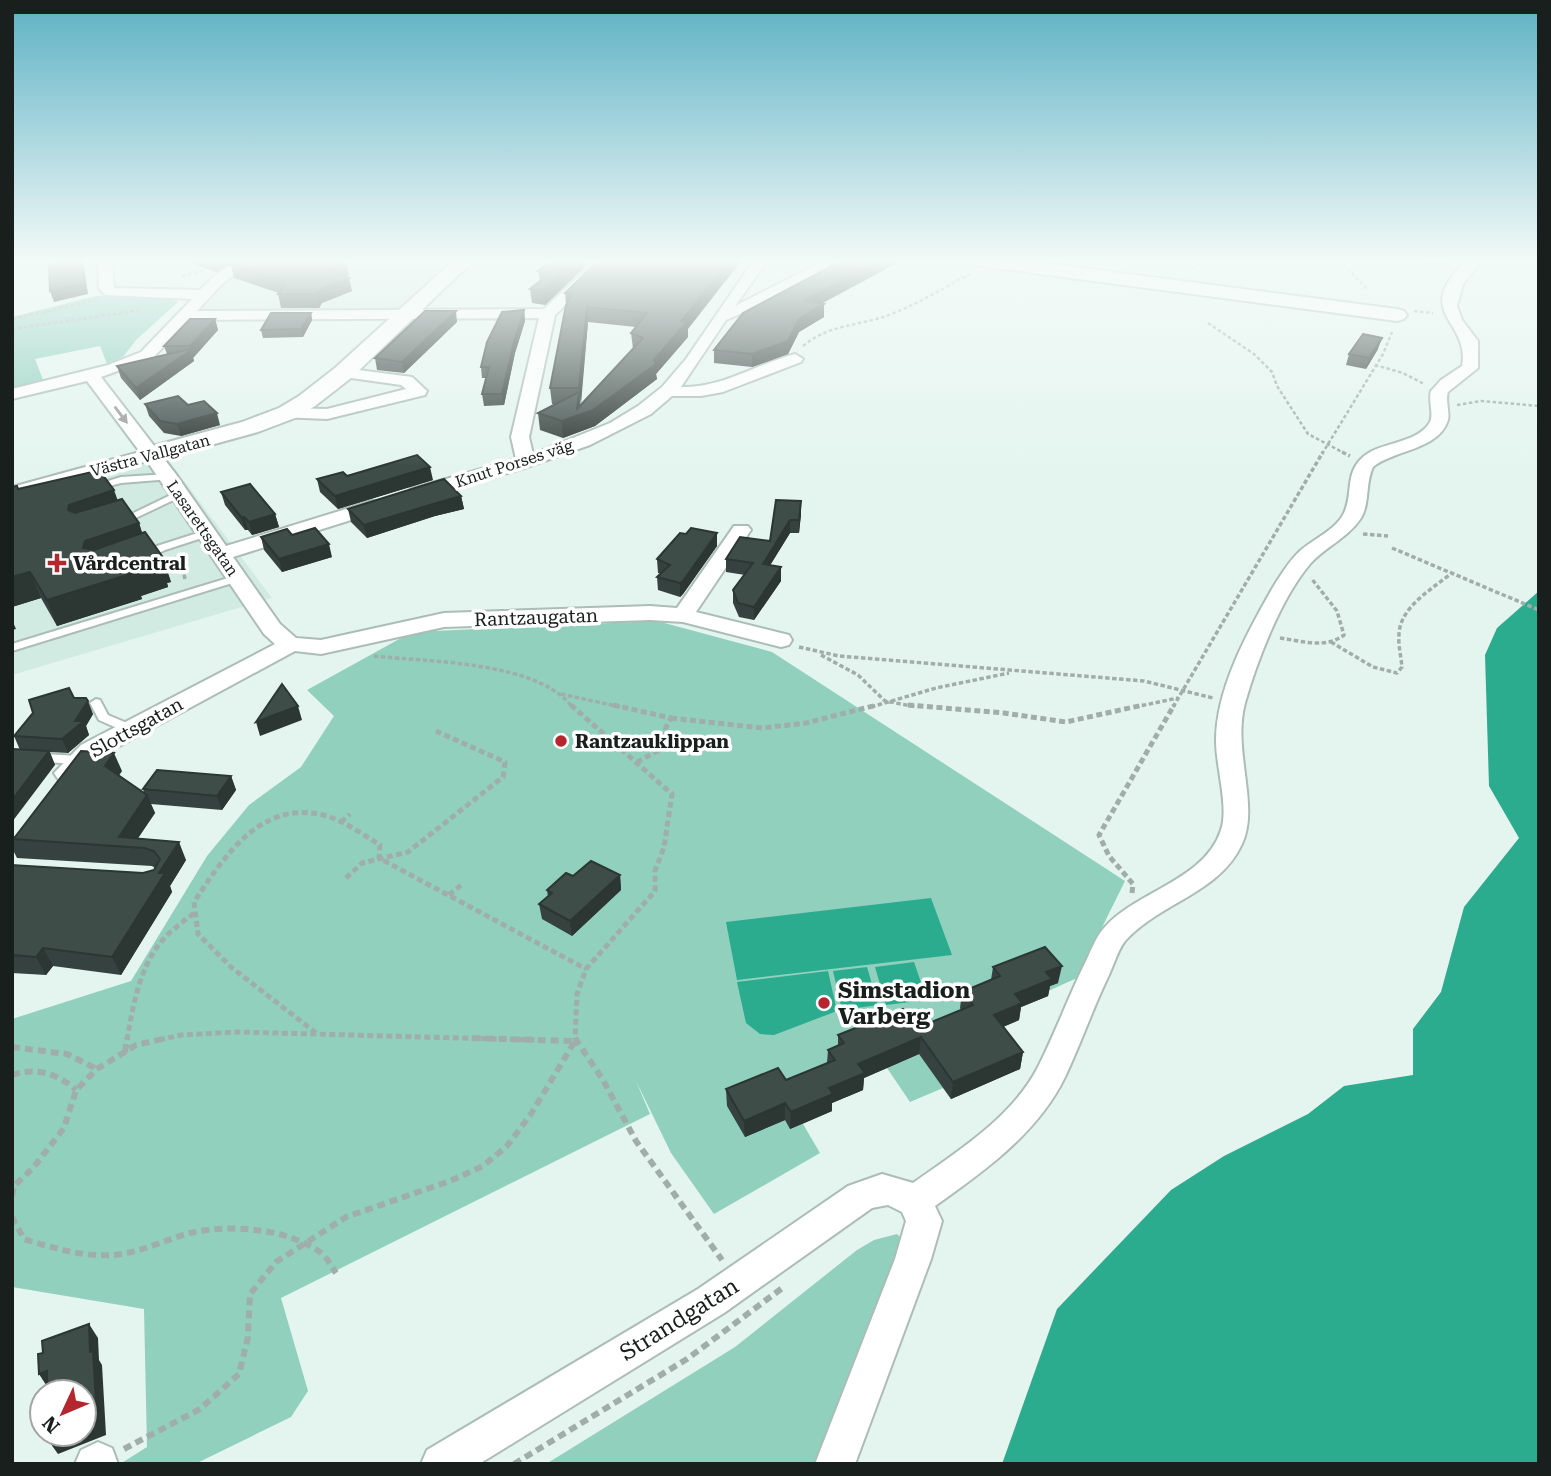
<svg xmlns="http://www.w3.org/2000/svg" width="1551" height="1476" viewBox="0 0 1551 1476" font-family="'Roboto Serif',serif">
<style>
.built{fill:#d1ebe3}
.green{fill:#90d0bd}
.water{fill:#2bac8f}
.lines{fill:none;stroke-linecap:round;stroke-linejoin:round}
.lane-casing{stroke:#acbcb7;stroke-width:4}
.street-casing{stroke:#acbcb7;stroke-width:4}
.secondary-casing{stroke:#acbcb7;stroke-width:4}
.path-far3{stroke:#a0aea9;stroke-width:2.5;stroke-dasharray:3.5 2.5;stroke-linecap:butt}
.path-far2{stroke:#a0aea9;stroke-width:3.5;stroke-dasharray:4.5 2.5;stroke-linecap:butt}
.path-far1{stroke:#a0aea9;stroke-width:5;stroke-dasharray:6 3.5;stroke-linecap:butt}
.path{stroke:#a0aea9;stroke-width:6;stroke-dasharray:8 5;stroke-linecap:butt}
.lane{fill:#fff;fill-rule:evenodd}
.street{fill:#fff;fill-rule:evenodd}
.secondary{fill:#fff;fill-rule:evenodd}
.wall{fill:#36423f;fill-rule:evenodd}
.shaded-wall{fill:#2c3633}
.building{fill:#3f4d49;stroke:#2c3633;stroke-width:2}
.oneway{fill:#989a99}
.poi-dot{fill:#b6262e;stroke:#fff;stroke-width:2.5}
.labels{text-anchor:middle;stroke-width:7;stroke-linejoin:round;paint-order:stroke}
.far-street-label{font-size:16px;fill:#191f1d;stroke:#fff}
.poi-label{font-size:19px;font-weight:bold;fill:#191f1d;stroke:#fff;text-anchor:start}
.street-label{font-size:19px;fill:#191f1d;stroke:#fff}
.near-poi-label{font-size:23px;font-weight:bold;fill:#191f1d;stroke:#fff;text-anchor:start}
.near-street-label{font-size:23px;fill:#191f1d;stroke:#fff}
</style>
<rect width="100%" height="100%" fill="#e4f5ef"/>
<!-- built -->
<path class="built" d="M262 260H453L402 309 202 310 230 277Z
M160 449 272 598 12 675V490Z"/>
<!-- green -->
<path class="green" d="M96 296 165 297 178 302 136 340 123 357 107 364 100 346 35 359 43 380 12 388V317Z
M657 621 772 652 1125 881 1077 978 1046 992 1048 996 1012 1011 1019 1020 991 1031 1020 1069 951 1099 943 1088 910 1102 887 1068 857 1080 863 1090 847 1097 839 1085 821 1094 832 1111 803 1124 820 1153 714 1214 671 1153 636 1081 650 1114 281 1298 308 1391 291 1417 195 1464H120L147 1447 144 1309 12 1287V1019L131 981 207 856 249 805 301 767 334 716 307 690 412 632Z
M897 1234 902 1239V1247L814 1464H546L735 1347 857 1250 874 1240Z"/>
<!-- water -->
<path class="water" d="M1539 591V1464H1002L1057 1309 1171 1190 1224 1156 1308 1114 1344 1086 1413 1075V1029L1441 992 1464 907 1519 838 1489 786 1485 655 1497 628Z
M931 898 952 955 737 980 726 922Z
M914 962 927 1000 886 1005 875 967Z
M867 967 878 1005 842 1010 833 971Z
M828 971 837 1011 774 1035 760 1034 746 1023 737 982Z"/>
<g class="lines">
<defs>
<path id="lane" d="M168 474 173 477 171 479 121 483 94 490 89 487 121 477Z
M179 491 182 492V496L123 524 120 525 115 522Z
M207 530 211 531V535L165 550 145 560 140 557 157 546Z
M238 575 242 576 243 578 242 580 12 651V644Z
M96 699 100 700 108 715 134 726 136 729 134 732H126L99 720 90 703Z
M12 752 78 756 84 760 78 764 12 760Z"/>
<path id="street" d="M98 260H112L114 288 200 290C216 274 231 260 254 260L223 283 197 311 544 309 596 260H611L555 315 529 437 533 454 610 423 638 406 662 387 686 359 754 260H768L735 306 826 260H843L766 303 726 320 681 387C723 388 756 364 795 354L803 359 801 362 723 392 701 396H672L651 414 590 445 521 469 418 499 411 497 408 493 411 489 516 459 511 437 539 318 188 320 153 358 101 377 175 473 226 546 372 501H386L389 505 386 509 233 557 280 624 296 638 321 640 444 613 650 606 677 608 734 526H748L751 530 696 612 789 635 792 640 789 645 781 647 683 622 650 620 444 627 321 654 295 651 99 757C86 769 77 784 58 779L54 773 81 745 275 644 264 634 147 461 12 499V487L140 452 87 381 12 399V389L108 365 141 352 192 299 105 295 99 288Z
M1467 260H1482L1463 284 1457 306 1462 320 1478 341V368L1448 392C1445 401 1450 411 1448 420 1439 450 1393 450 1373 467 1365 484 1370 503 1361 518 1348 538 1325 547 1310 564 1281 598 1257 661 1245 703 1232 751 1260 805 1242 844 1220 893 1159 903 1125 941 1118 950 1114 964 1109 975 1093 1008 1081 1043 1065 1077 1038 1133 984 1171 935 1206L942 1221 931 1259 855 1464H815L895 1259 906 1221 902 1212 888 1205 872 1208 724 1313 479 1464H421L427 1450 698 1289 848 1186 882 1174 913 1183C957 1152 1011 1118 1037 1069 1055 1034 1069 995 1087 959 1092 948 1097 935 1105 927 1137 891 1205 880 1221 830 1229 808 1216 767 1216 741 1216 689 1247 633 1272 589 1280 576 1289 561 1300 551 1313 539 1336 530 1344 513 1353 495 1345 475 1361 459 1378 441 1417 445 1430 422 1434 413 1428 401 1431 391L1441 380 1462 366C1471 320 1410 314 1467 260Z
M343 368 412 377 427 391 425 395 327 419 281 417 278 413 287 408 327 409 406 389 401 385 337 376 335 373 337 370Z
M98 1442 112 1448 118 1464H75L81 1450Z"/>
<path id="secondary" d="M454 260H474L351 378 315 406 295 418 258 432 160 459 151 461 142 459 139 454 142 449 242 422 279 408 299 396 335 368Z
M971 260H1021L1397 309 1404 311 1407 315 1404 319 1397 321 980 266 973 264Z"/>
</defs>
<!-- lane casing -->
<use href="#lane" class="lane-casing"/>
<!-- street casing -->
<use href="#street" class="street-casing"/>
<!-- secondary casing -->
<use href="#secondary" class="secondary-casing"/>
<!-- path-far3 -->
<path class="path-far3" d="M1339 260 1367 289
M1375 260 1413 261
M1412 261 1450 264
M1192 268 1212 260
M182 276 204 270
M1414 311 1433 313
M12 319 97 300
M1208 323 1254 354 1272 372 1277 386 1308 434 1346 454
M12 329 143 310
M803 346C829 324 859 326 889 315 918 304 945 287 972 273
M1375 365 1403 373 1424 384
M1457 405 1481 401 1539 406
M1322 454 1383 354 1392 332"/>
<!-- path-far2 -->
<path class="path-far2" d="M1342 452 1350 456
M1363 534 1388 536
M1392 548 1539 610
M174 557 182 566 185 579
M1280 638C1301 641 1326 649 1344 635L1337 611 1311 578
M1331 642 1373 667 1397 673 1402 667C1401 656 1398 645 1399 634 1400 607 1433 588 1452 573
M799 647 839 656 1144 681 1213 698
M821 655 858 675 885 701 917 707
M374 656C428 662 538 661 572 707
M561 694 621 707
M871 707 936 688 1009 673
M1135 707 1178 698
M1173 707 1323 452"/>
<!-- path-far1 -->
<path class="path-far1" d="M571 705 672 794 664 847 655 871V891L586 969 577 994 575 1040
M613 705 671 718 666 727 661 749 637 762
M908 705 1004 713 1066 722 1143 705
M671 718 762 728 806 723 877 705
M341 822 350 814
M346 878 362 863 408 852 503 777 505 762 436 731
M1132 893 1133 884 1109 856 1099 835 1174 705
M449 895 461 885
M316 1033 231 967 198 934 194 902C224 857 260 800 323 815 343 820 362 834 380 845L379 858 586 969
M127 1040C133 1006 139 969 161 942 170 931 183 922 194 913
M159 1040 181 1035 238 1032 536 1040"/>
<!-- path -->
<path class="path" d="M575 1038 603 1080 636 1141 722 1260
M12 1047 67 1054 97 1069
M125 1052 127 1038
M12 1075C36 1067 57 1073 76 1090
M12 1196 14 1186 33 1168 64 1128 76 1090 97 1069 136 1045 167 1038
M12 1217 24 1239C53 1248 83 1257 113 1255 140 1253 164 1240 190 1233 229 1224 286 1228 320 1252 327 1257 331 1266 336 1273
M124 1449 200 1409 239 1374 248 1337 250 1294 276 1262 346 1217 450 1181 483 1166 507 1146 531 1114 575 1041 471 1038
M514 1464 687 1359 785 1286"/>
<!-- lane -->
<use href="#lane" class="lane"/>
<!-- street -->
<use href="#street" class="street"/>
<!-- secondary -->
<use href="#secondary" class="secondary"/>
</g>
<!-- wall -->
<path class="wall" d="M181 260H339L349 275 345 277 352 291 322 303 319 308H281L278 294 279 293 234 278 231 265 238 260 216 272Z
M592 260 545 305 532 303 530 289 540 281 538 271Z
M599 260 688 329V337L656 374 657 379 595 426 563 438 540 430 538 413 555 404H552L550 388 566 305 565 293ZM588 322 636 327 631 333 633 349 580 406Z
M843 260H899V262L821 304H824V317L799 332 788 354 752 367 714 363V350Z
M524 310 525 321 515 353 504 405 484 406 482 394 486 378H482L481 367Z
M311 313 312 320 303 337 263 338 261 330Z
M215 319 218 330 193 358 194 361 140 400 121 378 117 366 167 354 164 346Z
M457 322 404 373 377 370 375 358Z
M1378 349 1366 369 1346 365 1349 354Z
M145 404 188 405 220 425 181 436 164 433 149 416Z
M347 476 433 480 338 509 320 492 317 479Z
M18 489 118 500 139 523 142 533 162 556 171 582 167 583 168 587 141 596 142 599 57 626 41 598 12 607Z
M221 492 275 514 279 527 252 535 248 530H245L225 505Z
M461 496 464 509 435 516 367 538 351 522 348 509Z
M776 500 801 514 799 533H790L770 565 781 581 754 620 739 617 733 603V590L745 575 726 572V559L770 541Z
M717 533V546L683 594 680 597 658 590 657 577 661 574 658 573 657 559 686 534Z
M292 535 332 557 282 572 264 550 261 537Z
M74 698 93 714 86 726 89 735 68 753 50 752 55 765 20 750 14 736Z
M122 771 119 775 144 793 143 789 231 776 236 790 222 810 151 804 155 813 138 838 186 860 170 886 172 892 121 975 53 966 46 975 12 973V865L143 873 154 870 155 868 152 866 17 858 12 848V838Z
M620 875 621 890 572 936 542 919 539 904 548 897 547 890 573 876Z
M993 967 1058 983 1050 986 1048 996 1021 1007 1019 1020 1003 1027 1023 1052 1020 1069 951 1099 919 1054 864 1078 863 1090 832 1103V1111L790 1129 785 1120 745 1137 727 1106 726 1089 786 1080 827 1063 828 1050 838 1046V1035L917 1028 961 1010 960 1008 962 992 991 980Z"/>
<!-- shaded-wall -->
<path class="shaded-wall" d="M82 260 84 267 88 294 54 302 50 291Z
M213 260H239L216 272Z
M576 260H592L545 305 543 290Z
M731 260H742L688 329V337L656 374 657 379 595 426 563 438 562 421 577 409 579 392 580 408 654 360 681 321Z
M881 260H899V262L804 312 805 300Z
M346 262 349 275 327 283 325 270Z
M349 278 352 291 322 303 319 308 316 294 319 290Z
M824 304V317L799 332 788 354 752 367V354L799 319Z
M587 307 588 322 581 404 579 388Z
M524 310 525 321 515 353 504 405 502 394 514 342Z
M456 311 457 322 404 373 402 362Z
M311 313 312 320 303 337 301 329Z
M215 319 218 330 193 358 190 346Z
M1382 338 1378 349 1366 369 1369 358Z
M191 350 194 361 140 400 136 388Z
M217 413 220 425 181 436 177 424Z
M430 467 433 480 338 509 335 496Z
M114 490 123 515 78 535 68 510 69 505Z
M461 496 464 509 435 516 367 538 364 525 433 504Z
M801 501V514L799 533V520Z
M275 514 279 527 252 535 249 522Z
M244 517 248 530H245L242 518Z
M790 520V533L763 577V564Z
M139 523 147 548 94 567 83 548 85 541Z
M717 533V546L683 594 680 597V583Z
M329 544 332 557 282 572 279 559Z
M162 556 171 582 167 583 168 587 141 596 142 599 57 626 47 600 131 570Z
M781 567V581L754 620V607Z
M30 572 41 598 12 607V577Z
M12 620 16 629 12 630Z
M88 701 93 714 86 726 89 735 68 753 62 739Z
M298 706 302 720 260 736 256 722Z
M49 751 55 765 12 822V800Z
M114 753 122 771 113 784 105 766Z
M231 776 236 790 222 810 217 796Z
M147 795 155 813 132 847 119 837Z
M179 842 186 860 170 886 172 892 121 975 112 957 159 873Z
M620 875 621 890 572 936 570 921Z
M43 948 53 966 46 975 36 957Z
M1062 966 1058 983 1050 986 1048 996 1021 1007 1019 1020 991 1032 994 1015 1015 994 1046 972Z
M921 1037 919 1054 864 1078 863 1090 832 1103V1111L790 1129 791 1112 858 1064Z
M1023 1052 1020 1069 951 1099 953 1082Z
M785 1103V1120L745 1137 744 1121Z
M89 1324 98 1338 99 1360 102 1365 106 1435 58 1454 48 1440 64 1434H84L90 1352Z
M47 1371 48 1388 39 1374Z"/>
<!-- building -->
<path class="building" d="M61 260H81L84 283 50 291 49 265 61 263Z
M238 260H339L346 262 325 270 349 278 319 290 316 294H278L286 282 231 265Z
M551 260H576L543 290 530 289 551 272 538 271Z
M599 260H731L681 321 687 322 654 360 656 364 593 410 562 421 538 413 579 392 577 409 643 338 631 333 647 313 587 307 579 388H550L566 305 572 294 565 293Z
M843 260H881L805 300 824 304 799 319 788 341 752 354 714 350 743 313Z
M524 310 514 342 502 394H482L489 367H481L487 342 502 312Z
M425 311H456L402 362 375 358Z
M271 313H311L301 329 261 330Z
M190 319H215L190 346H164Z
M1363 334 1382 338 1369 358 1349 354Z
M190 349 191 350 136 388 117 366Z
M178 396 188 405 204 401 217 413 177 424 160 421 145 404Z
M417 455 430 467 335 496 317 479 343 472 347 476Z
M96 471 99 475 102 474 114 490 69 505 68 510 75 513 122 499 139 523 85 541 83 548 94 550 145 532 162 556 157 557 160 561 131 570 133 573 47 600 30 572 12 577V487L17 486 18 489Z
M444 479 461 496 433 504 364 525 348 509Z
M250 484 275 514 249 522 244 517 242 518 221 492Z
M776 500 801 501 799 520H790L763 564 781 567 754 607 738 603 733 590 753 563 726 559 740 537 770 541Z
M315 528 329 544 279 559 261 537 287 529 292 535Z
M691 528 717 533 683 581 680 583 657 577 670 565 657 559 680 533 686 534Z
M282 684 298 706 256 722Z
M69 688 74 698H86L88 701 75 721H84L62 739 14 736 33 713 29 700Z
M12 749 49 751 12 800Z
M81 751 114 753 105 766 147 795 119 837 179 842 159 873H165L112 957 43 948 36 957 12 955V865L143 873 154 870 160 859 154 851 144 848 12 839V838L15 837Z
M157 770 231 776 217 796 143 789Z
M591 861 620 875 570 921 539 904 552 893 547 890 566 873 573 876Z
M1045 947 1062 966 1046 972 1052 979 1015 994 1022 1003 994 1015 1023 1052 953 1082 921 1037 858 1064 865 1073 829 1088 833 1094 791 1112 785 1103 744 1121 726 1089 778 1068 786 1080 835 1060 828 1050 844 1043 838 1035 903 1009 917 1028 973 1005 962 992 1000 976 993 967Z
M89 1324 90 1352 93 1351 97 1421 84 1426V1392H47V1371L39 1374 38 1354 43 1353 42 1341Z
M48 1434H64L48 1440Z"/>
<!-- one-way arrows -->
<defs><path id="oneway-solid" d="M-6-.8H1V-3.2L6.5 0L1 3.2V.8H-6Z" transform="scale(1.75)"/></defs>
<use class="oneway" href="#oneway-solid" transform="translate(121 415) rotate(53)"/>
<!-- sky -->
<linearGradient id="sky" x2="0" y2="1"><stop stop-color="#5cb1c4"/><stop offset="0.56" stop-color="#f3faf8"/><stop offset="1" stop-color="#f3faf8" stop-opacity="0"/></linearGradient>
<rect width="1551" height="466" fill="url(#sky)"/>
<!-- markers -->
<g class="poi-dot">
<path d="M53.5 552.5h7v7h7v7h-7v7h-7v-7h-7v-7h7z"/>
<circle cx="561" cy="741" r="7"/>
<circle cx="824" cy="1003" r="7"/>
</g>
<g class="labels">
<!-- far-street labels -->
<g class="far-street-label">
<text transform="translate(150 455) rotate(-15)" y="6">Västra Vallgatan</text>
<text transform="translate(514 463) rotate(-18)" y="6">Knut Porses väg</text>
<text transform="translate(203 528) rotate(55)" y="6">Lasarettsgatan</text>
</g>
<!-- poi labels -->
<g class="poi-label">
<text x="73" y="570">Vårdcentral</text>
<text x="575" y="748">Rantzauklippan</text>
</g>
<!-- street labels -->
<g class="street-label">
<text transform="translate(536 617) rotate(-2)" y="7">Rantzaugatan</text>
<text transform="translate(136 727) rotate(-29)" y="7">Slottsgatan</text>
</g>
<!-- near-poi labels -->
<g class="near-poi-label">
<text x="838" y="998">Simstadion<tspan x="838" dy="26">Varberg</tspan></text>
</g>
<!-- near-street labels -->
<g class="near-street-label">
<text transform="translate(679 1319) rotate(-32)" y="8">Strandgatan</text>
</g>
</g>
<!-- border -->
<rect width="1551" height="1476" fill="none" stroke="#191f1d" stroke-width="28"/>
<!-- north arrow -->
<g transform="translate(63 1413) rotate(226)"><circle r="33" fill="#ffffff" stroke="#a3a5a5" stroke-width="2"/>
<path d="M0-5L12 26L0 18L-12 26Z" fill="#b6262e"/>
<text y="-10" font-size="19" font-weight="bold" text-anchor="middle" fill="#191f1d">N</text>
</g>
</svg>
